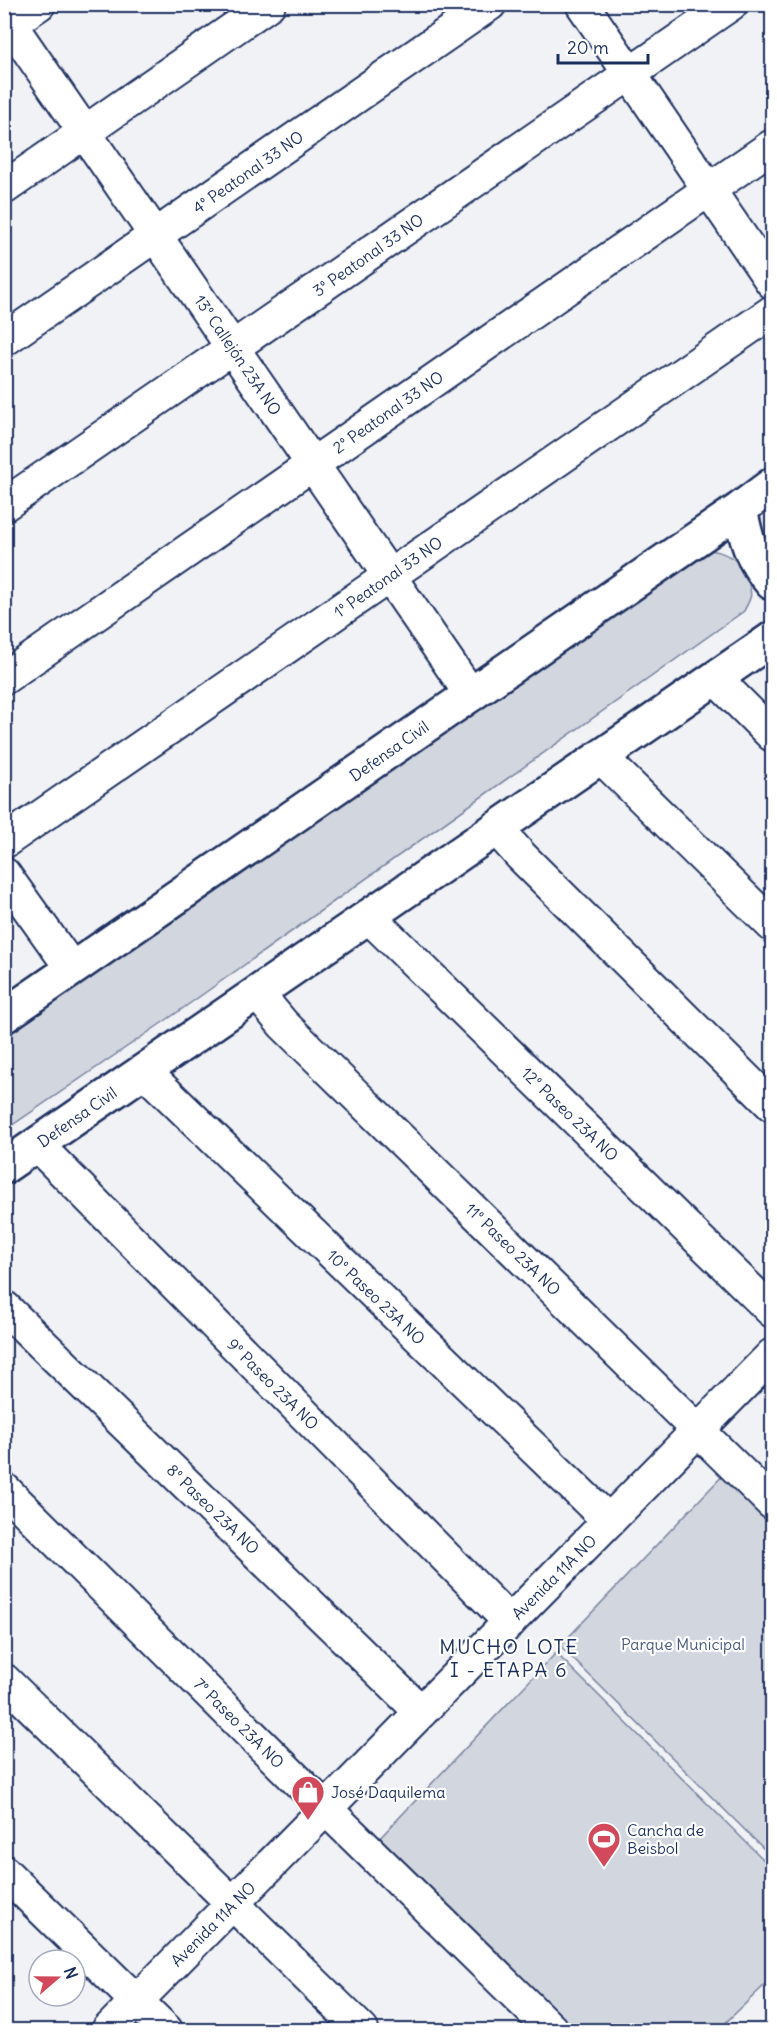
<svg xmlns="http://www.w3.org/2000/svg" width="777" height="2035" viewBox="0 0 777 2035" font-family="Delius,sans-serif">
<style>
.green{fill:#d2d6df;stroke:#76829e;stroke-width:1.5}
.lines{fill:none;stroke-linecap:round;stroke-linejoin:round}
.minor-casing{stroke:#1b2f5e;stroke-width:36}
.tertiary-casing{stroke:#1b2f5e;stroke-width:38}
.minor{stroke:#fff;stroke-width:32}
.tertiary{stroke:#fff;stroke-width:33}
.labels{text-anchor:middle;stroke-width:4.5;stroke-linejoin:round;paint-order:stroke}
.street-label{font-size:16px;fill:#1b2f5e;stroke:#fff}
.park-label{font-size:16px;fill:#49597e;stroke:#fff}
.poi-label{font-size:16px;fill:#1b2f5e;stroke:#fff;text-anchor:start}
.quarter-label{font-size:20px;letter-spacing:1.5px;fill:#1b2f5e;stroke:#fff}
</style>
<rect width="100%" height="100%" fill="#f1f2f5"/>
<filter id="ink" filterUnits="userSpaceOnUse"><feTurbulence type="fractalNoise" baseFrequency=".0167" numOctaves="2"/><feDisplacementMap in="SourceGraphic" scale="12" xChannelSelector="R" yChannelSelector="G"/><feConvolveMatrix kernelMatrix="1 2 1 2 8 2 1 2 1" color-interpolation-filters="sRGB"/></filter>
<g filter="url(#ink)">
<!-- green -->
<path class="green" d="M700 549C723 550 744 559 749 584 750 589 752 594 750 598 749 602 746 607 744 611L175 1014 5 1130V1025Z
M726 1472 772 1519V1857L560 1646Z
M556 1653 772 1868V1978L718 2030H566L377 1841Z"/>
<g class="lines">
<defs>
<path id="minor" d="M582 4 772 282
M4 15 471 695
M4 28 39 4
M4 188 269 4
M4 340 490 4
M4 505 731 4
M4 678 772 146
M715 678 772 735
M600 756 772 925
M496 828 521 856 772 1105
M4 842 772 312
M4 874 72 969
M368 916 772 1311
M257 993 283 1024 772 1503
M144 1071 609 1521
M37 1145 510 1622
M4 1307 421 1712
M4 1489 326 1809 552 2030
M4 1680 362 2030
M4 1872 166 2030
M108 2030 772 1355"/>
<path id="tertiary" d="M740 509C746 539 751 560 772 583
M4 1016 740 509 772 485
M4 1167 772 639"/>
</defs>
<!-- minor casing -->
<use href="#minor" class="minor-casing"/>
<!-- tertiary casing -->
<use href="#tertiary" class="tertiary-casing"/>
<!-- minor -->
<use href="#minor" class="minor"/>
<!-- tertiary -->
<use href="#tertiary" class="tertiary"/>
</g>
</g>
<!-- icons -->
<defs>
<symbol id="shop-pin" viewBox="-11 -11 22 30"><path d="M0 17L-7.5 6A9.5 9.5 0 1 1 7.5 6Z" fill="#d1495b" stroke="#fff"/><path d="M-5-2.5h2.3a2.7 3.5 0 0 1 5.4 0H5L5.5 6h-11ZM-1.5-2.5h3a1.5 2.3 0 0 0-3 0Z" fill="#fff"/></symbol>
<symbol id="stadium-pin" viewBox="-11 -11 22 30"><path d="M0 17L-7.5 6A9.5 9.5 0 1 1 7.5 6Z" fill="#d1495b" stroke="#fff"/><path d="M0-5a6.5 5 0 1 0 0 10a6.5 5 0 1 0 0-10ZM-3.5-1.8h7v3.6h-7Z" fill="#fff"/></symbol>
</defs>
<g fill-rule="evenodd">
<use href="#shop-pin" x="289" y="1773" width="38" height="52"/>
<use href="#stadium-pin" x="585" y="1820" width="38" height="52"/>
</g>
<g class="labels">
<!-- street labels -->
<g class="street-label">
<text transform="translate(248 172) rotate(-35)" y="6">4° Peatonal 33 NO</text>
<text transform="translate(368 255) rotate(-35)" y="6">3° Peatonal 33 NO</text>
<text transform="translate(238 355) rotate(56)" y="6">13° Callejón 23A NO</text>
<text transform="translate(388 412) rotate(-35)" y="6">2° Peatonal 33 NO</text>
<text transform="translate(388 577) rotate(-35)" y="6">1° Peatonal 33 NO</text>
<text transform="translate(389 751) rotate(-35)" y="6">Defensa Civil</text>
<text transform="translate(570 1114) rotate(44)" y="6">12° Paseo 23A NO</text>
<text transform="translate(77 1117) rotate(-35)" y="6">Defensa Civil</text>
<text transform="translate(513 1249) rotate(44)" y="6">11° Paseo 23A NO</text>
<text transform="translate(376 1297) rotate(44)" y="6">10° Paseo 23A NO</text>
<text transform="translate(273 1384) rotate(45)" y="6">9° Paseo 23A NO</text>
<text transform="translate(213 1509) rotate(44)" y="6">8° Paseo 23A NO</text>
<text transform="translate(554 1577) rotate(-45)" y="6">Avenida 11A NO</text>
<text transform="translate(239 1723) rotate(45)" y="6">7° Paseo 23A NO</text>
<text transform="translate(213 1924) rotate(-45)" y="6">Avenida 11A NO</text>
</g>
<!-- park labels -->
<g class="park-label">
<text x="683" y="1650">Parque Municipal</text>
</g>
<!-- poi labels -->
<g class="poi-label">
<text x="331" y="1798">José Daquilema</text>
<text x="627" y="1836">Cancha de<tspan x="627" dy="18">Beisbol</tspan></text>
</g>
<!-- quarter labels -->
<g class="quarter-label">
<text x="509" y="1654">MUCHO LOTE<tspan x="509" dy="23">I - ETAPA 6</tspan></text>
</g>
</g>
<!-- margin -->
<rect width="777" height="2035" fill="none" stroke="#fff" stroke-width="24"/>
<rect x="12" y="12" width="753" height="2011" fill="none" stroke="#1b2f5e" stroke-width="2" filter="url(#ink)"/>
<!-- north arrow -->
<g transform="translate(57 1978) rotate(70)"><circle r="28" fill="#ffffff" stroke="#a4acbf" stroke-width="1.5"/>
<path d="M0-4.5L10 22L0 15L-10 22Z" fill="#d1495b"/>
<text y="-9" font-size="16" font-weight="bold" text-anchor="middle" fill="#1b2f5e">N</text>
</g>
<!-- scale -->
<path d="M558 54v9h90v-9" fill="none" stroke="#1b2f5e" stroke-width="3"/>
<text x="567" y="54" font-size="18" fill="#1b2f5e" stroke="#ffffff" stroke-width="4.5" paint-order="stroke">20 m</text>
</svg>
